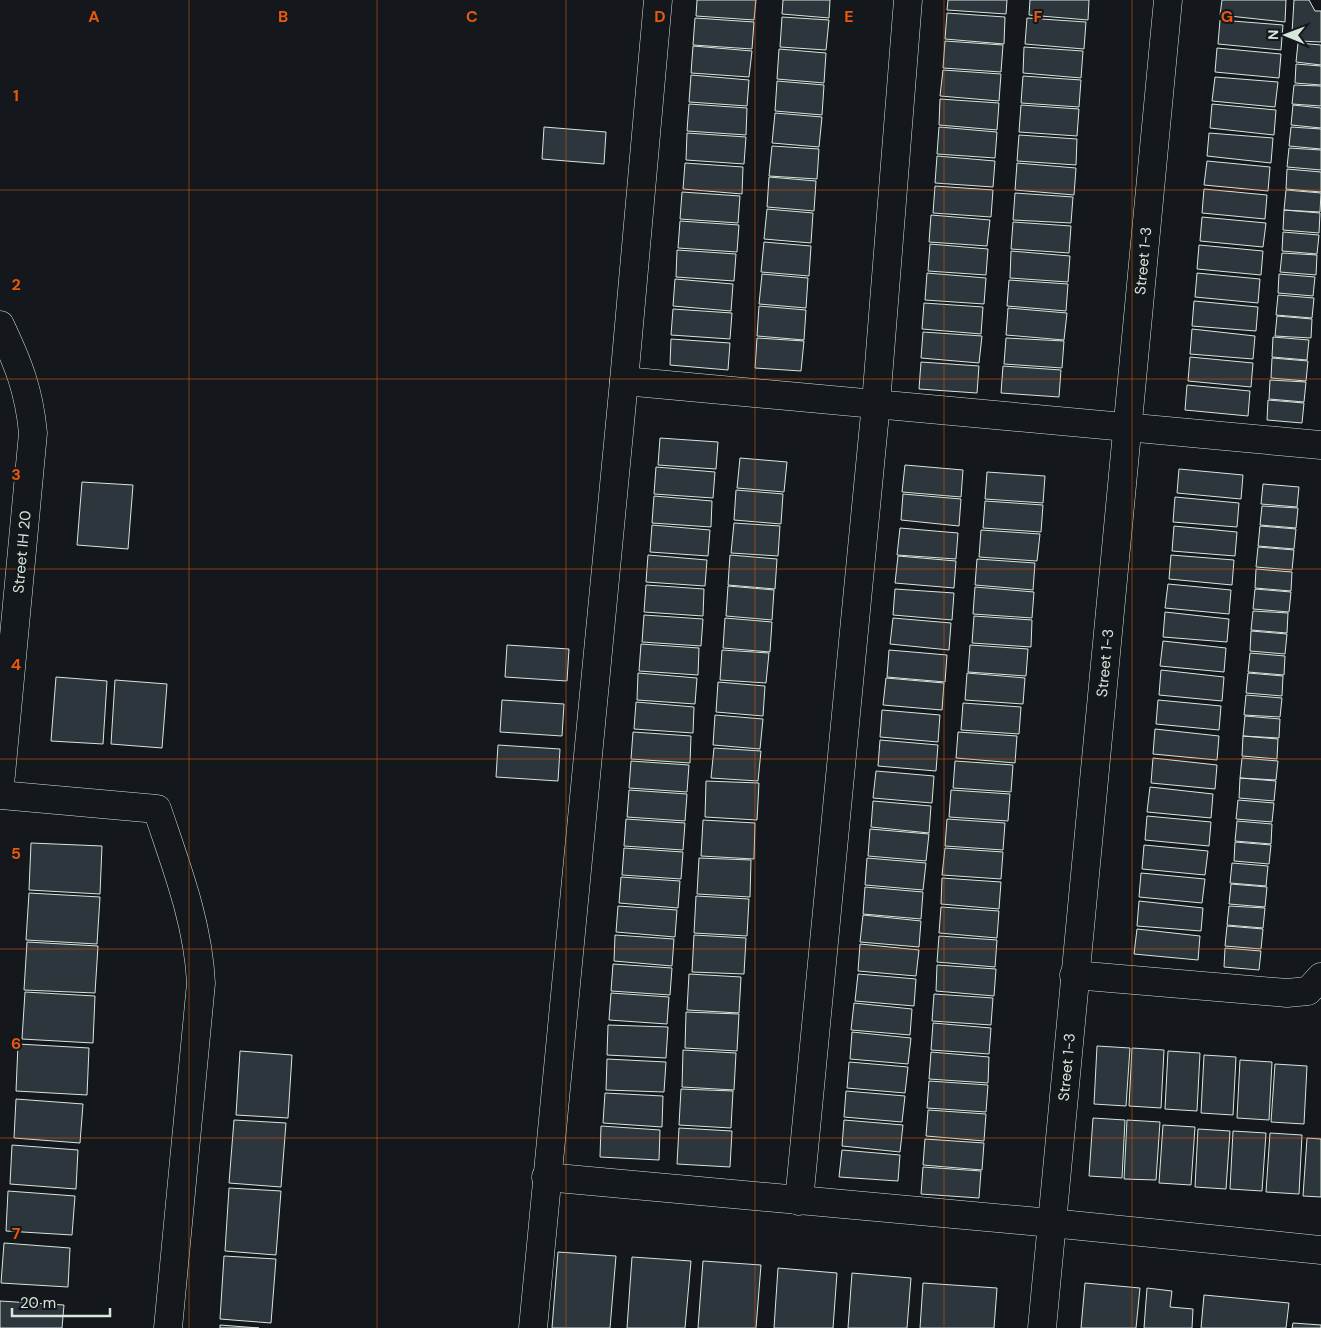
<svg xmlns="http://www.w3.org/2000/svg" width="1321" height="1328" viewBox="0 0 1321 1328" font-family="'DM Sans',sans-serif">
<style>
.building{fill:#2c363c;stroke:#d8e6dc}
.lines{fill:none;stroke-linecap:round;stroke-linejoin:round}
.minor-casing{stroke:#d8e6dc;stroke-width:29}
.minor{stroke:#14181c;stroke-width:28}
.grid{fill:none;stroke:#e8590c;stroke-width:1;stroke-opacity:0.55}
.labels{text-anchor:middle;stroke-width:4;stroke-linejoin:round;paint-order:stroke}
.street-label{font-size:15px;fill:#d8e6dc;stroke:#14181c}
.grid-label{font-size:16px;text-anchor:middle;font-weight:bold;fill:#e8590c;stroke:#14181c;stroke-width:4;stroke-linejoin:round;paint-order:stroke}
</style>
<rect width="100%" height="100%" fill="#14181c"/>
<!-- building -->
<path class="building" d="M697 0H756L754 20 696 16Z
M783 0H830L829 18 782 14Z
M948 0H1007L1006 14 947 10Z
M1030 0H1089L1088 20 1029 15Z
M1222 0H1286L1285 22 1220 15Z
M1294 0H1309L1315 11H1321V42L1300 41V33H1292Z
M947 13 1005 17 1004 44 945 39Z
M782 17 829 20 826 50 780 47Z
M695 18 754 22 752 49 693 45Z
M1027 18 1086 22 1084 49 1025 44Z
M1220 20 1283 25 1281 50 1218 44Z
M945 41 1003 45 1001 72 943 68Z
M1298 43 1321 45V65L1296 62Z
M693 46 752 51 749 77 691 73Z
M1024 47 1083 51 1081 78 1023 73Z
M1217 48 1281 54 1279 78 1215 72Z
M779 49 826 53 824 83 777 79Z
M1296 64 1321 66V85L1295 83Z
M943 70 1001 74 999 101 940 96Z
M691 75 749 80 747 106 689 102Z
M1023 76 1081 80 1079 107 1021 103Z
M1215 77 1278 82 1275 107 1212 101Z
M777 81 824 85 822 115 775 111Z
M1294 85 1321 86V106L1292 104Z
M940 99 999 103 997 130 939 125Z
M689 104 747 108 746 135 687 131Z
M1212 104 1276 110 1274 135 1210 128Z
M1021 105 1079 109 1077 136 1019 132Z
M1293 105 1321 108V128L1291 125Z
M775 113 822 117 819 147 772 143Z
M544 127 606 132 604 164 542 159Z
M939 127 997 132 995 158 937 154Z
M1291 127 1321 129V149L1289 146Z
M687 133 746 137 744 164 686 160Z
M1209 133 1273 138 1271 163 1207 156Z
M1019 135 1077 139 1076 165 1017 161Z
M772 146 819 149 817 179 769 176Z
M1289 148 1321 150V170L1287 167Z
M937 156 995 161 993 187 935 183Z
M1207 161 1270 167 1268 191 1204 185Z
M685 163 743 167 742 194 683 189Z
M1017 163 1076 168 1074 195 1015 190Z
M1287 169 1321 172V192L1286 189Z
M769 177 816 181 814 211 767 207Z
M935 186 993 190 991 217 933 213Z
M1204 189 1267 195 1265 219 1202 213Z
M1286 190 1321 193 1320 212 1284 210Z
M682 192 740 196 738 223 680 219Z
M1015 193 1073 197 1071 223 1013 220Z
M767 209 813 213 811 243 764 239Z
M1284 210 1320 213 1319 233 1283 230Z
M931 215 990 220 987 246 929 242Z
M1202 217 1266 223 1263 247 1200 241Z
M680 221 739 225 737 252 678 248Z
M1013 222 1071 226 1069 253 1011 249Z
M1283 232 1319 235 1317 254 1282 251Z
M764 242 811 246 809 276 761 272Z
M930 244 988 249 986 275 928 271Z
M1199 245 1263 251 1261 275 1197 269Z
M677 250 736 254 734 281 676 277Z
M1011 251 1070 256 1068 282 1010 278Z
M1282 253 1317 255 1316 275 1280 272Z
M927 273 986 278 984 304 925 300Z
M1197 273 1260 279 1258 303 1195 297Z
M762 274 808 278 806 308 759 304Z
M1279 274 1315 277 1313 296 1278 293Z
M675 279 733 284 731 311 673 306Z
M1009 280 1068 284 1066 311 1007 306Z
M1278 295 1314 298 1312 318 1276 315Z
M1194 301 1258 307 1256 331 1192 326Z
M924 303 983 307 981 334 922 329Z
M759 306 806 310 804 340 757 336Z
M1008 308 1067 313 1064 340 1006 335Z
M673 309 732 313 730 339 671 335Z
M1277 316 1312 319 1311 338 1275 336Z
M1192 329 1255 336 1253 359 1190 354Z
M923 332 982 336 979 363 921 358Z
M1273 337 1309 340 1307 360 1272 357Z
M757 338 804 341 801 371 755 368Z
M1006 338 1064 341 1062 368 1004 364Z
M671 339 730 343 728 370 670 365Z
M1190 357 1253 363 1251 387 1188 381Z
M1272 358 1308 361 1306 381 1271 378Z
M921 362 979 366 977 393 919 389Z
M1003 366 1061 370 1059 397 1001 393Z
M1270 380 1306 382 1304 402 1269 399Z
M1187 385 1250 391 1248 416 1185 410Z
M1268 400 1304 403 1302 423 1267 420Z
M660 438 718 442 716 469 658 465Z
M740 458 787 462 784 492 737 488Z
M905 465 963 470 961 497 902 492Z
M656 467 715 472 713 498 654 494Z
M1179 469 1243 475 1241 499 1177 493Z
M987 472 1045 476 1043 503 985 499Z
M82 482 133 485 128 549 77 545Z
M1263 484 1299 487 1297 507 1261 504Z
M736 490 783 494 781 524 734 520Z
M903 494 961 499 959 526 901 520Z
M654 496 712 501 711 527 652 523Z
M1175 497 1239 503 1237 527 1173 522Z
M985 501 1043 505 1041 532 983 528Z
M1262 506 1298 508 1296 528 1260 525Z
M734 523 780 526 778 556 731 553Z
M652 525 710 530 708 556 650 552Z
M1174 526 1237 532 1235 556 1172 551Z
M1260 526 1296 529 1294 549 1258 546Z
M900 528 958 533 956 559 897 555Z
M981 530 1040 534 1037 561 979 557Z
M1258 547 1294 550 1292 570 1256 567Z
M648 555 707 560 705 586 646 582Z
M730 555 777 559 775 589 728 585Z
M1171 555 1234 560 1232 585 1169 579Z
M898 556 956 561 954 588 895 583Z
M977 559 1035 563 1033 590 975 585Z
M1256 569 1292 572 1291 591 1255 588Z
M1168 584 1231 590 1229 614 1165 608Z
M646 585 704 589 703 616 644 612Z
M728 586 774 590 772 620 726 616Z
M975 587 1034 592 1032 618 973 614Z
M895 589 954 593 952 620 893 615Z
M1255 589 1291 592 1289 612 1253 609Z
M1253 611 1288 613 1287 633 1251 630Z
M1165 612 1229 619 1227 642 1163 637Z
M644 615 703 619 701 646 642 642Z
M974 616 1032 620 1031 647 972 643Z
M725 618 772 622 770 652 723 648Z
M893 618 951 623 949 650 890 644Z
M1251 631 1287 634 1285 654 1250 651Z
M1163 641 1226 648 1224 672 1160 666Z
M641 644 699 648 698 675 639 671Z
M507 645 569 649 567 681 505 677Z
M970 645 1028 649 1026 676 968 672Z
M722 650 769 653 766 683 720 680Z
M889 650 947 655 945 682 887 677Z
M1250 653 1285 656 1284 675 1248 672Z
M1161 670 1224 677 1222 701 1159 695Z
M638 673 697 678 695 704 637 700Z
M967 673 1025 678 1023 704 965 700Z
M1248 673 1283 676 1282 696 1246 693Z
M56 677 107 681 103 744 51 741Z
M886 678 944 683 942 710 883 705Z
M115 680 167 684 162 748 111 744Z
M718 682 765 686 763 716 716 712Z
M1246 695 1282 698 1280 717 1244 715Z
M502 700 564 704 562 736 500 732Z
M1158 700 1221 706 1219 730 1156 724Z
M636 702 694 707 693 733 634 729Z
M963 703 1021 707 1019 734 961 730Z
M882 710 940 715 938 742 880 737Z
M715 715 763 719 760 749 713 745Z
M1245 716 1280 719 1279 738 1243 736Z
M1155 729 1219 736 1217 760 1153 754Z
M633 732 691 736 690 763 631 759Z
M958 732 1017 736 1015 763 956 758Z
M1243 736 1278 739 1277 759 1242 756Z
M880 740 938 745 936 771 878 766Z
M498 745 560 749 558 781 496 777Z
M714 748 761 751 758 781 711 778Z
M1153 758 1217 765 1215 789 1151 783Z
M1242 758 1278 761 1276 780 1240 778Z
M631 761 689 765 687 792 629 788Z
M955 761 1013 765 1011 792 953 788Z
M876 771 934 776 932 803 873 798Z
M1240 778 1276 781 1274 801 1239 798Z
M706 781 759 783 757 820 705 817Z
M1150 787 1213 794 1211 818 1147 812Z
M629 790 687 794 685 821 627 817Z
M951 790 1010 794 1008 821 949 817Z
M1238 800 1274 803 1272 822 1236 819Z
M873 801 931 806 929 833 871 827Z
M1147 816 1211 822 1209 846 1145 840Z
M626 819 685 823 683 850 624 846Z
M947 819 1005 823 1003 850 945 846Z
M703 820 755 823 754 859 701 856Z
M1237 821 1272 824 1271 844 1235 841Z
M870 829 929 834 926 861 868 856Z
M1235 842 1271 845 1269 864 1234 861Z
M31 843 102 846 100 894 29 890Z
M1144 845 1208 851 1205 875 1142 869Z
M624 848 683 852 681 879 622 875Z
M945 848 1003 852 1001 879 942 875Z
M699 858 751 860 750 897 697 894Z
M867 858 926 863 923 890 865 885Z
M1232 863 1268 866 1266 886 1230 883Z
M1141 873 1205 879 1202 903 1139 897Z
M621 877 680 881 678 908 619 903Z
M942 878 1001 882 999 909 941 904Z
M1231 884 1267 887 1265 907 1229 904Z
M865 887 923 892 921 919 863 914Z
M29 893 100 897 97 944 26 940Z
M696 896 749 899 747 936 694 933Z
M1139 901 1203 908 1201 931 1137 926Z
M618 906 677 910 675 937 616 932Z
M1229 906 1265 908 1263 928 1227 925Z
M941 907 999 911 997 938 939 933Z
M863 915 921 921 919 947 860 942Z
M1227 926 1263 929 1261 949 1225 946Z
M1137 929 1200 936 1198 960 1134 954Z
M615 935 674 939 672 966 614 961Z
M694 935 746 938 744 974 692 972Z
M939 936 997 940 995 967 937 962Z
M27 942 98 946 95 993 24 990Z
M860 944 919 950 916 976 858 971Z
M1225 948 1261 951 1259 970 1224 967Z
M613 964 672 968 670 995 611 991Z
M937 965 996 969 994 996 936 991Z
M689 974 741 977 739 1013 687 1010Z
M858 974 916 979 914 1006 855 1001Z
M25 992 95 996 93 1043 22 1039Z
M611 993 669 997 667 1024 609 1020Z
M934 994 993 998 991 1025 932 1021Z
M854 1003 912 1009 910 1035 851 1030Z
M686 1012 739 1014 737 1051 685 1048Z
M933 1023 991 1028 989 1054 931 1050Z
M608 1025 668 1027 666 1058 607 1055Z
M852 1032 911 1038 908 1064 850 1059Z
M18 1044 89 1048 87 1095 16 1091Z
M1097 1046 1130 1048 1126 1106 1094 1104Z
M1132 1048 1164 1050 1161 1108 1129 1106Z
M683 1050 736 1053 734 1090 682 1087Z
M240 1051 292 1055 288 1118 236 1115Z
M1168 1051 1200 1053 1197 1111 1165 1109Z
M931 1052 989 1057 988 1083 929 1079Z
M1204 1055 1236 1057 1233 1115 1201 1113Z
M607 1059 666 1062 664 1092 606 1090Z
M1240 1060 1272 1062 1269 1120 1237 1118Z
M849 1062 908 1067 905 1093 847 1088Z
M1275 1064 1307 1066 1304 1124 1271 1122Z
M929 1081 988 1085 986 1112 927 1108Z
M681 1089 733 1091 731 1128 679 1125Z
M846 1091 905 1096 902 1122 844 1117Z
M605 1093 663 1096 662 1127 603 1123Z
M16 1099 83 1104 80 1143 14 1138Z
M928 1110 986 1114 984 1141 926 1136Z
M1093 1118 1125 1120 1122 1178 1089 1176Z
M234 1120 286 1123 281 1187 229 1183Z
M844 1120 903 1125 900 1152 842 1146Z
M1127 1120 1160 1122 1156 1180 1124 1179Z
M1163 1125 1195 1127 1191 1185 1159 1183Z
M601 1126 660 1130 659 1160 600 1157Z
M679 1128 732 1131 730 1167 677 1164Z
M1198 1129 1230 1131 1226 1189 1195 1187Z
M1233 1131 1266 1133 1262 1191 1230 1189Z
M1270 1133 1302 1135 1299 1194 1266 1192Z
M1307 1138 1321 1139V1197L1303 1196Z
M925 1139 984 1143 982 1170 923 1165Z
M12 1145 78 1150 76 1189 10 1184Z
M842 1150 900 1155 898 1181 839 1177Z
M923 1167 981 1171 979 1198 921 1194Z
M229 1188 281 1191 276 1255 225 1251Z
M8 1191 75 1196 72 1235 6 1231Z
M4 1243 70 1248 68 1287 1 1283Z
M558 1252 616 1256 610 1328H552Z
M224 1256 276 1259 271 1323 220 1319Z
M632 1257 691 1261 685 1328H627Z
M703 1261 761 1265 756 1328H698Z
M778 1268 837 1273 833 1328H774Z
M852 1273 911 1278 907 1328H848Z
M923 1283 997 1288 994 1328H920Z
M1085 1283 1140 1288 1136 1328H1081Z
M1147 1288 1172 1291 1170 1307 1193 1309 1192 1328H1144Z
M1204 1295 1289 1303 1286 1328H1201Z
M0 1301 64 1305 62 1328H0Z
M1293 1323 1321 1325V1328H1292Z
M220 1325 259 1328H220Z"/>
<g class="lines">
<defs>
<g id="minor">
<path d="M0 325C18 363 29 390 33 433L0 785"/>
<path d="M624 381 1321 445"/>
<path d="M0 795 157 809C176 866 198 922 201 983L168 1328"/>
<path d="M1074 975 1287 993 1308 991 1321 977"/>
<path d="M546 1177 1051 1223 1321 1250"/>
<path d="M799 1201 876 403 908 0"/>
<path d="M533 1328 624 381 658 0"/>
<path id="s1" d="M1042 1328 1168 0"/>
</g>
</defs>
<!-- minor casing -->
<use href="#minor" class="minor-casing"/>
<!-- minor -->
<use href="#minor" class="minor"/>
</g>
<!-- grid -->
<path class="grid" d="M189 0V1328M377 0V1328M566 0V1328M755 0V1328M944 0V1328M1132 0V1328M0 190H1321M0 379H1321M0 569H1321M0 759H1321M0 949H1321M0 1138H1321"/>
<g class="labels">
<!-- street labels -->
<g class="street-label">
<text dy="5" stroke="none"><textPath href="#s1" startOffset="1072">Street 1-3</textPath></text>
<text transform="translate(22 552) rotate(-85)" y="5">Street IH 20</text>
<text dy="5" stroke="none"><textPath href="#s1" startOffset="668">Street 1-3</textPath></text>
<text dy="5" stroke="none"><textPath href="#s1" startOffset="262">Street 1-3</textPath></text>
</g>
</g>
<g class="grid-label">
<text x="94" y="22">A</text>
<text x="283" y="22">B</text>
<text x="472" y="22">C</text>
<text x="660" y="22">D</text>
<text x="849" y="22">E</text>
<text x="1038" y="22">F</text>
<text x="1227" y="22">G</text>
<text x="16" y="101">1</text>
<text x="16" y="290">2</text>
<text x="16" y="480">3</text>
<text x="16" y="670">4</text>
<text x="16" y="859">5</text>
<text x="16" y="1049">6</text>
<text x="16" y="1239">7</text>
</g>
<!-- north arrow -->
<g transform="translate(1286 35) rotate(271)" stroke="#14181c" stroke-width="4" paint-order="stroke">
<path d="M0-4L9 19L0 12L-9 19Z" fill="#d8e6dc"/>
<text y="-8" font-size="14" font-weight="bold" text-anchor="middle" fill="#d8e6dc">N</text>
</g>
<!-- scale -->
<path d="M12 1308v8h98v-8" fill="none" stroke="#d8e6dc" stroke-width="2.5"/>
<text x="20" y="1308" font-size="15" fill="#d8e6dc" stroke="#14181c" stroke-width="4" paint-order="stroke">20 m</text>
</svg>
